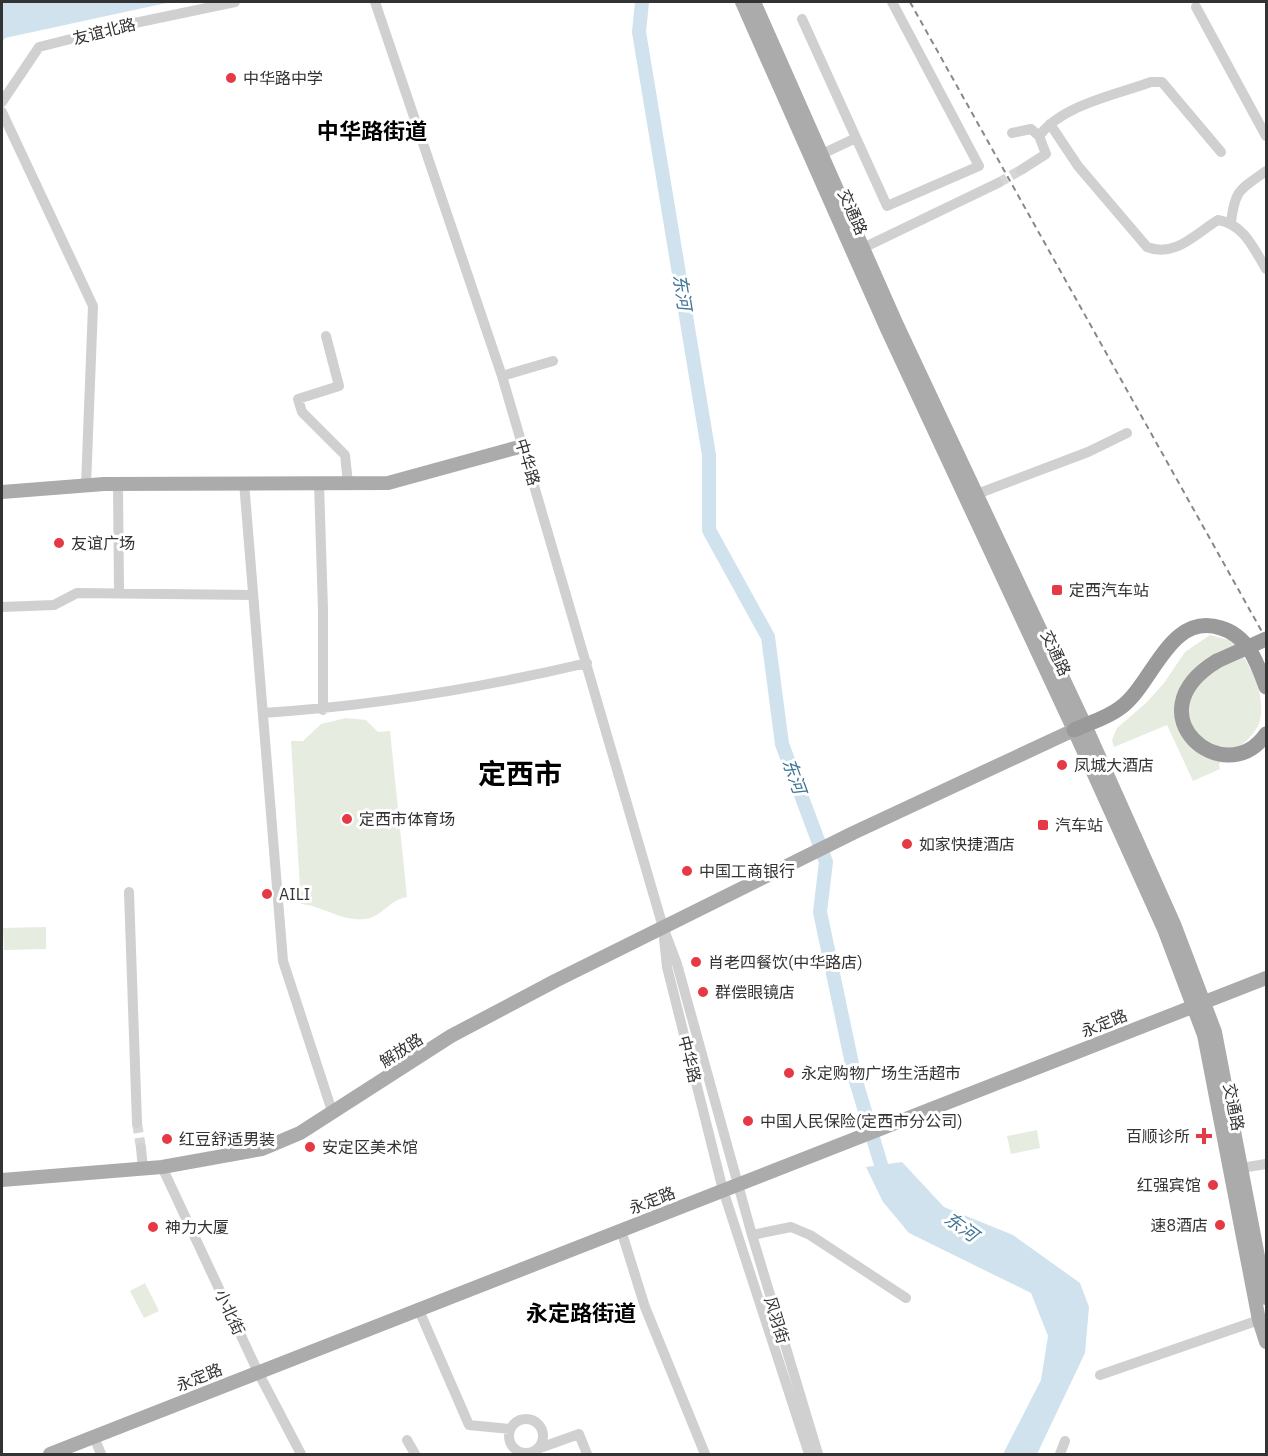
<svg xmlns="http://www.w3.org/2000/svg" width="1268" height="1456" viewBox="0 0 1268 1456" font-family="'IBM Plex Sans','Noto Sans SC',sans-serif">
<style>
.green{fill:#e6ecdf}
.water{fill:#cfe2ee}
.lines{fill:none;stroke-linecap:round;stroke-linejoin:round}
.river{stroke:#cfe2ee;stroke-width:14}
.minor-tunnel{stroke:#d6d6d6;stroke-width:10;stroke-dasharray:10 5;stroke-linecap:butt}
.minor{stroke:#d0d0d0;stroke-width:10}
.major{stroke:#ababab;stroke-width:14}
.highway{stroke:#9a9a9a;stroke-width:15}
.rail{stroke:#888;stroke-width:2;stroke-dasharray:6 4.5;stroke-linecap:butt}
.highway-bridge{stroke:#9a9a9a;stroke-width:15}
.poi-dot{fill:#e63946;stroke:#fff;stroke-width:2}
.labels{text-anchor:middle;stroke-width:6;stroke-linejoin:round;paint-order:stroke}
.street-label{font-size:16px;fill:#333;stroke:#fff}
.poi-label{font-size:16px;fill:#333;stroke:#fff;text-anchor:start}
.water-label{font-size:18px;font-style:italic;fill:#3f7597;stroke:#fff}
.district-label{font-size:22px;font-weight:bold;fill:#000;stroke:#fff}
.town-label{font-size:28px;font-weight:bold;fill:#000;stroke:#fff}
</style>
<rect width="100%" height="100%" fill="#fff"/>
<!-- green -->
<path class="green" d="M1210 635 1233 641C1249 663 1268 695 1259 724 1252 740 1231 752 1219 764L1220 769 1193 781 1167 725 1114 747 1112 740 1117 728 1146 703 1164 683 1185 652Z
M346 718 366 720 378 732 390 731 407 897C391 899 381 917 366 919 341 922 324 906 301 904L291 741H303L321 724Z
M46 927V949L4 950 3 928Z
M1037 1130 1040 1148 1011 1154 1007 1136Z
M145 1283 159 1311 144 1318 130 1291Z"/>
<!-- water -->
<path class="water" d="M2 2H171L5 38 2 42Z
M902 1162 944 1207 1013 1235 1080 1283 1089 1307 1085 1353 1037 1454H1003L1041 1380 1048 1336 1031 1293 909 1233 883 1202 866 1167Z"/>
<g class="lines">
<!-- river -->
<path class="river" d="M642 2 639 32 709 455V530L768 637 782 744 826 862 820 912 855 1078 882 1168 892 1176"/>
<!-- minor-tunnel -->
<path class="minor-tunnel" d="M998 183 1021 170
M137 1123 141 1148"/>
<!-- minor -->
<path class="minor" d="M375 2 502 376 663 927 677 964 752 1235 818 1454
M1196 7 1266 136
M802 19 887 206 979 166 892 2
M2 102 39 47 130 24 235 2
M2 112 93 306 86 485
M1050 124 1078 166 1147 247C1175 258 1195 234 1218 220 1244 224 1254 249 1266 269
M1012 133 1031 129 1039 136 1046 154 1021 170
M1039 136C1062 105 1115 95 1151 82H1162L1221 152
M822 154 856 138
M1231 222C1235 189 1240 190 1266 171
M863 248 998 183
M326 336 339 386 298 399 302 412 345 455 348 483
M502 376 553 361
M244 482 283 961 332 1111
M118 483 119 593
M319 483 323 610V710
M977 494 1088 452 1127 433
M2 607 54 605 77 593 253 595
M263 713C371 706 481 688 587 663
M129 892 137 1123
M664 939 667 967 723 1190 809 1454
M141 1148 143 1169
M162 1167 258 1372 301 1454
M1241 1168 1266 1164
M621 1230 645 1307 705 1454
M752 1235 791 1227 810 1235 906 1298
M418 1308 469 1425 510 1429
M1100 1375 1259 1320
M509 1436a17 17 0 1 1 34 0a17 17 0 1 1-34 0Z
M94 1437 101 1454
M407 1440 415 1454
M537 1449 579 1434 587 1454
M1060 1454 1065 1441"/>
<!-- major -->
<path class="major" d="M742 2 887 329 1074 730 1164 929 1204 1035 1259 1320 1266 1342
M754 2 897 325 1085 725 1174 924 1215 1032 1266 1298
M2 492 104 484 388 483 523 446
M2 1180 162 1167 262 1149 300 1133 451 1036 555 981 853 833 1074 730
M50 1454 1266 978"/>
<!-- highway -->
<path class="highway" d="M1217 661C1130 714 1225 793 1266 734
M1074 730C1089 723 1107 718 1120 708 1153 685 1169 611 1221 628 1248 636 1257 662 1266 687"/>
<!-- rail -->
<path class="rail" d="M910 2 1266 639"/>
<!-- highway-bridge -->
<path class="highway-bridge" d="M1217 661 1266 639"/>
</g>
<!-- markers -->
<g class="poi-dot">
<circle cx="231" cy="78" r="6"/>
<circle cx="59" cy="543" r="6"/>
<rect x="1051" y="584" width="12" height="12" rx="3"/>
<circle cx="1062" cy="765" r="6"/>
<circle cx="347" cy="819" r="6"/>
<rect x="1037" y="819" width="12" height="12" rx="3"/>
<circle cx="907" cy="844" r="6"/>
<circle cx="687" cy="871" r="6"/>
<circle cx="267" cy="894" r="6"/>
<circle cx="696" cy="962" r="6"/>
<circle cx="703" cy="992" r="6"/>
<circle cx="789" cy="1073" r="6"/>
<circle cx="748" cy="1121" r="6"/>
<path d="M1201 1127h6v6h6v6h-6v6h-6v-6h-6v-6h6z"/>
<circle cx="167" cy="1139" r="6"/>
<circle cx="310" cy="1147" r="6"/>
<circle cx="1213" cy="1185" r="6"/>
<circle cx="1220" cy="1225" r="6"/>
<circle cx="153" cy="1227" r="6"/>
</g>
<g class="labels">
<!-- street labels -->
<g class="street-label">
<text transform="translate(104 31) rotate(-14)" y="6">友谊北路</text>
<text transform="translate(853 212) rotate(66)" y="6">交通路</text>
<text transform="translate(528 462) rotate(73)" y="6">中华路</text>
<text transform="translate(1056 653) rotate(65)" y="6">交通路</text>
<text transform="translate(1104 1023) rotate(-22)" y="6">永定路</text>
<text transform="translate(401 1050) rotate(-33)" y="6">解放路</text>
<text transform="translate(690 1059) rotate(76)" y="6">中华路</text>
<text transform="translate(1234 1107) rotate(79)" y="6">交通路</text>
<text transform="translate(652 1200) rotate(-21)" y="6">永定路</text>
<text transform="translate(230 1312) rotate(65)" y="6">小北街</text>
<text transform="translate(777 1320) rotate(73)" y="6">风羽街</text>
<text transform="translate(199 1377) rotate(-22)" y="6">永定路</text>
</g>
<!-- poi labels -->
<g class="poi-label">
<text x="243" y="84">中华路中学</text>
<text x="71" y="549">友谊广场</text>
<text x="1069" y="596">定西汽车站</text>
<text x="1074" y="771">凤城大酒店</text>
<text x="359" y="825">定西市体育场</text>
<text x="1055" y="831">汽车站</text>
<text x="919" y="850">如家快捷酒店</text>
<text x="699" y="877">中国工商银行</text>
<text x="279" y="900">AILI</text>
<text x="708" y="968">肖老四餐饮(中华路店)</text>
<text x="715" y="998">群偿眼镜店</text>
<text x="801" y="1079">永定购物广场生活超市</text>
<text x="760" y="1127">中国人民保险(定西市分公司)</text>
<text x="1190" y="1142" text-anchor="end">百顺诊所</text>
<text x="179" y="1145">红豆舒适男装</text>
<text x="322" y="1153">安定区美术馆</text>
<text x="1201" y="1191" text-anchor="end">红强宾馆</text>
<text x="1208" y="1231" text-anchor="end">速8酒店</text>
<text x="165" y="1233">神力大厦</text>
</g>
<!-- water labels -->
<g class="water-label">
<text transform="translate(682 292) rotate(81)" y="6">东河</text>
<text transform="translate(794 776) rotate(70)" y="6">东河</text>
<text transform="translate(961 1227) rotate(36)" y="6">东河</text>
</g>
<!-- district labels -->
<g class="district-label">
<text x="372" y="139">中华路街道</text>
<text x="581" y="1321">永定路街道</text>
</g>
<!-- town labels -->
<g class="town-label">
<text x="520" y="784">定西市</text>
</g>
</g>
<!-- border -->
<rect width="1268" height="1456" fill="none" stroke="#333333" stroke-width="6"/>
</svg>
